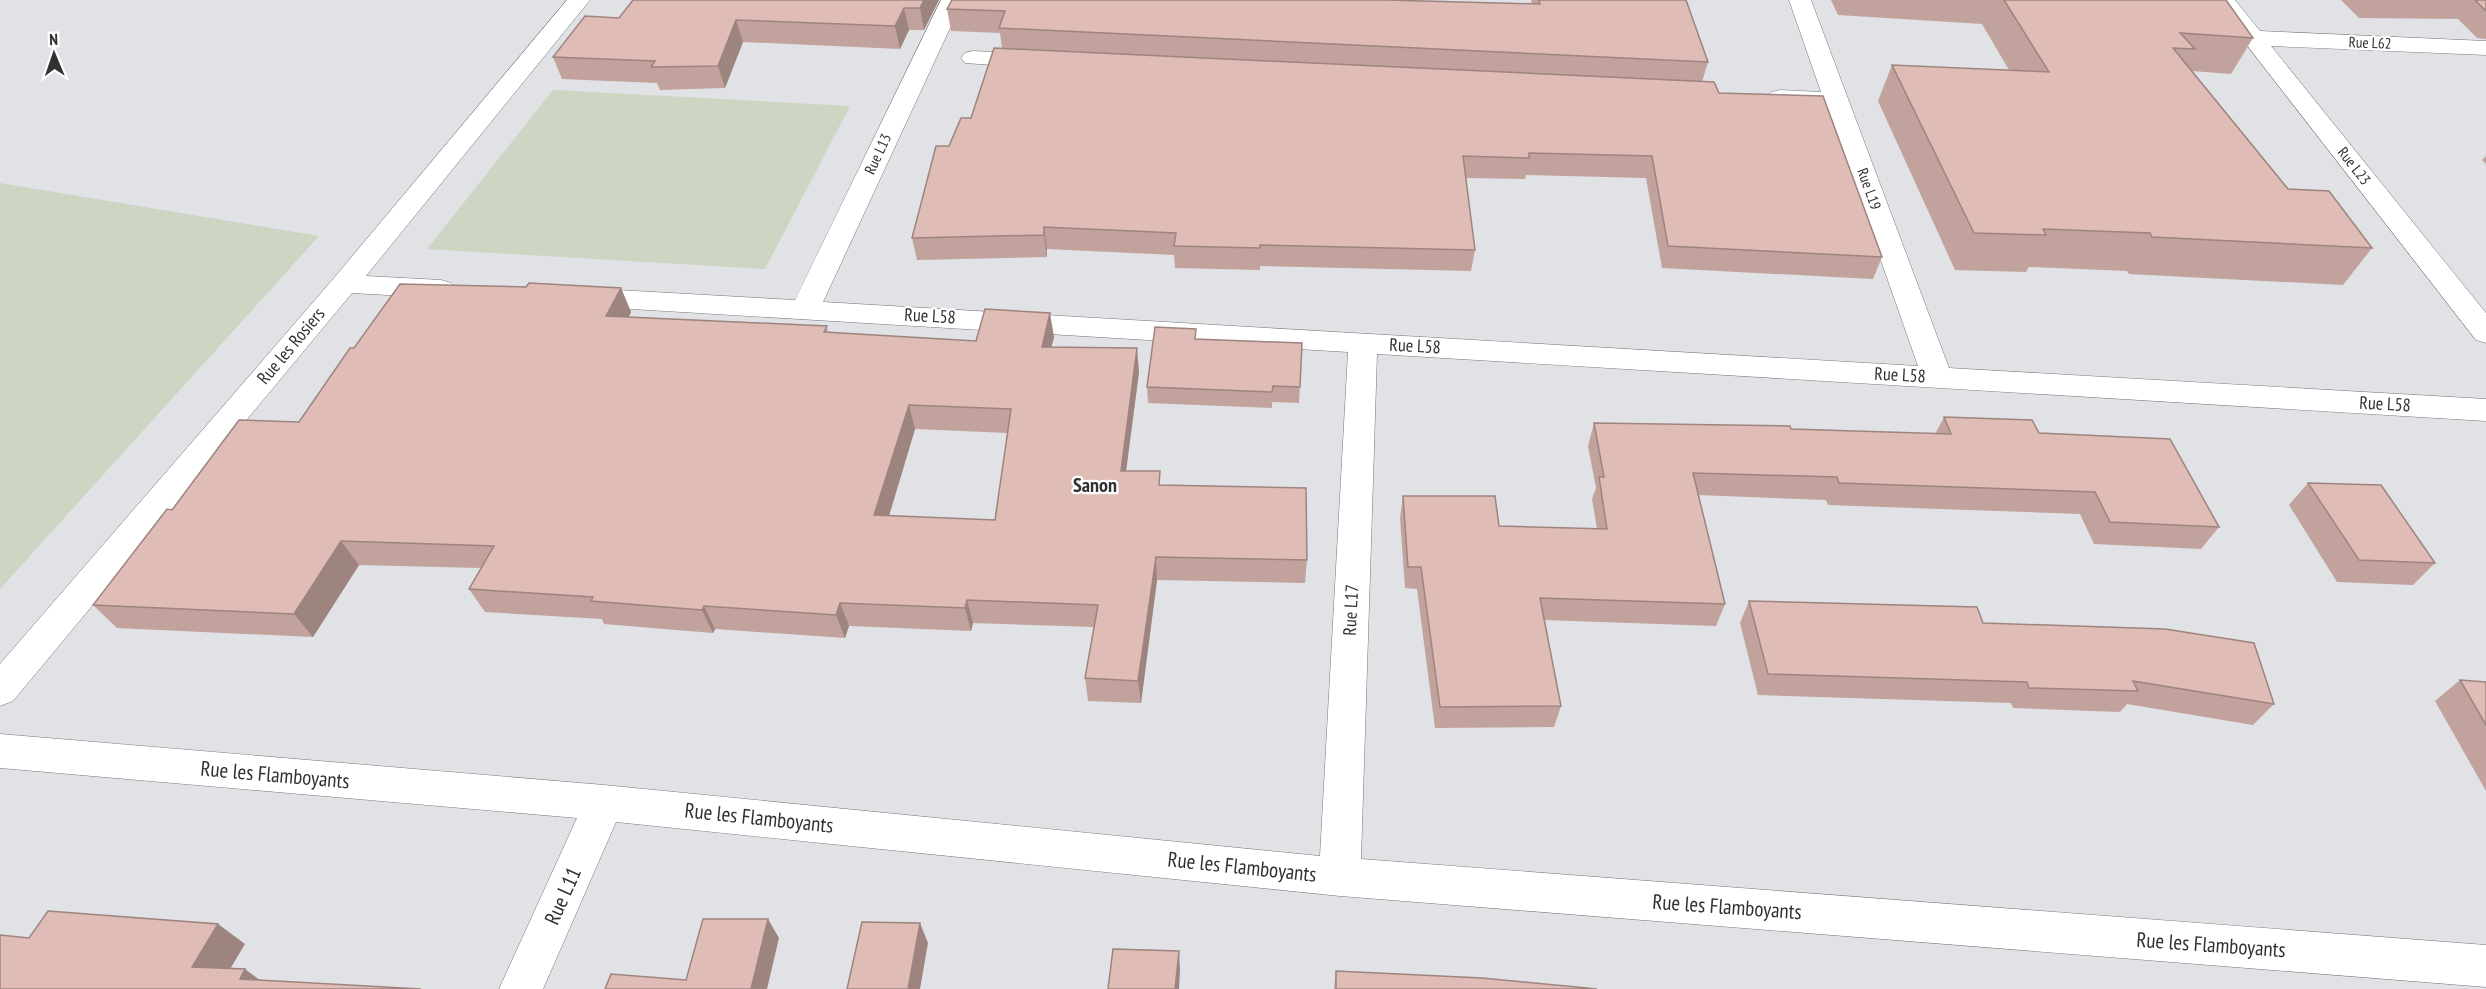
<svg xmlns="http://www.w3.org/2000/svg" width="2486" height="989" viewBox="0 0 2486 989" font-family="'PT Sans Narrow',sans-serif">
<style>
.green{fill:#ced5c2}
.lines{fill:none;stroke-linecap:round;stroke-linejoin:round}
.minor-casing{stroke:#737577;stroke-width:1}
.minor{fill:#fff;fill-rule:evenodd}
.wall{fill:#c1a29d;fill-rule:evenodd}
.shaded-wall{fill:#9d847f}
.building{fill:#e0bcb6;stroke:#9d847f;stroke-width:1.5;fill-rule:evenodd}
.labels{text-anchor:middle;stroke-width:4.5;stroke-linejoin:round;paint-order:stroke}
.far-street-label{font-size:15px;fill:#303132;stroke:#fff}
.street-label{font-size:18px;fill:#303132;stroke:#fff}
.neighbourhood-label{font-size:20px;font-weight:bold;fill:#303132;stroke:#fff}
.near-street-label{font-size:21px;fill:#303132;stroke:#fff}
</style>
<rect width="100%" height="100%" fill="#e0e2e5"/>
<!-- green -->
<path class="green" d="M553 90 850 106 765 269 427 249Z
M0 183 319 236 0 589Z"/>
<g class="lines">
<defs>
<path id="minor" d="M567 0H590L366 276 441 280 451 283 455 289 451 295 441 298 352 293 13 701 0 706V664L334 278Z
M941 0H963L823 302 1918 366 1827 107 1771 102 1768 97 1771 92 1780 90 1821 92 1789 0H1811L1949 368 2486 399V421L1377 354 1361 859 2486 945V987L1340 896 616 822 543 989H499L577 818 0 768V734L604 785 1320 856 1348 352 582 306 572 304 568 297 572 290 582 288 795 300Z
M2212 0H2235L2260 31 2486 41V55L2271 46 2486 313V343L2476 340Z
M973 51 1034 54 1042 56 1046 61 1042 66 1034 68 965 63 961 58 965 53Z"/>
</defs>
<!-- minor casing -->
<use href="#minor" class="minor-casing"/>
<!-- minor -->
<use href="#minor" class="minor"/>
</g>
<!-- wall -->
<path class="wall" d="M633 0H939L924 30H909L900 49 743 42 725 88 660 90 657 83 562 79 553 57 619 18Z
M1531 0H1686L1708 62 1702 82 1719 93 1882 257 1873 279 1662 268 1646 178 1526 175 1525 179 1465 178 1475 250 1471 271 1260 266V270L1175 268 1174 255 1047 249V257L917 260 912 238 949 146 971 118 1002 48 1000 33 951 31 947 9 1387 1 1532 4Z
M1831 0H2226L2253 38 2231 74 2192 71 2288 189 2372 248 2343 285 2129 274 2127 271 2029 267 2026 272 1955 270 1878 101 1892 65 2009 70 1982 24 1838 15Z
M2341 0H2486V39L2477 38 2458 19 2359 18Z
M2486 156V164L2482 160Z
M621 288 631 312 629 317 827 326 828 332 976 341 1054 337 1051 347 1139 372 1126 471 1161 485 1307 560 1305 583 1157 580 1141 703 1088 701 1085 678 1094 627 973 623 971 631 849 626 845 638 715 629 713 633 604 624 602 619 485 612 469 589 481 568 359 565 313 637 117 628 93 605 172 510 299 422 354 348ZM915 429 1008 433 995 520 889 516Z
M1197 339 1302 343 1299 403 1272 402V408L1148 403 1147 387Z
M1944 417 2039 433 2219 527 2201 549 2094 544 2080 514 1828 505 1826 500 1698 495 1725 604 1716 626 1544 620 1561 706 1554 727 1435 728 1417 589 1405 588 1400 518 1403 496 1499 526 1597 529 1592 499 1596 488 1588 446 1594 423 1935 434Z
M2308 483 2435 563 2413 585 2337 582 2289 505Z
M1749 601 1983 623 2274 704 2253 725 2127 704 2120 712 2013 708 2011 703 1758 695 1740 623Z
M2460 680 2486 682V791L2435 701Z
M1336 971 1597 989H1334Z"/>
<!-- shaded-wall -->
<path class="shaded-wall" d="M924 0H939L924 30 920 8Z
M904 8 909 30 900 49 895 26Z
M736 20 743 42 725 88 718 66Z
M1044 227 1047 249V257L1044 235Z
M621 288 631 312 617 340 606 316Z
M1050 313 1054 337 1045 371 1042 347Z
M1137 348 1139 372 1123 494 1121 471Z
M909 405 915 429 882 539 874 515Z
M341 541 359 565 313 637 294 614Z
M1156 557 1157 580 1141 703 1138 681Z
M967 600 973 623 971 631 965 608Z
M840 603 849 626 845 638 836 615Z
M704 606 715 629 713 633 702 610Z
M768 919 779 938 767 989H751Z
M920 923 928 943 920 989H908Z
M218 924 245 944 220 986 192 967Z
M1179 951 1180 970 1179 989H1175Z
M245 969 272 989 240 979Z"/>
<!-- building -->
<path class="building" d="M633 0H924L920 8H904L895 26 736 20 718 66 651 67 655 61 553 57 585 16 619 18Z
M952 0H1386L1540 4 1539 0H1686L1708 62 999 28 1005 11 947 9Z
M2004 0H2226L2253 38 2180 33 2195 49 2173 48 2288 189 2329 191 2372 248 2152 237 2150 233 2043 229 2046 235 1974 233 1892 65 2049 72Z
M2475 0H2486V11Z
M994 48 1714 82 1719 93 1823 96 1882 257 1668 246 1652 156 1529 153V158L1463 156 1475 250 1260 245V248L1174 246 1176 233 1044 227V235L912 238 936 146H949L961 118H971Z
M529 283 621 288 606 316 827 326 824 332 976 341 985 309 1050 313 1042 347 1137 348 1121 471H1160L1159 485 1306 488 1307 560 1156 557 1138 681 1085 678 1098 605 967 600 965 608 840 603 836 615 704 606 702 610 591 601 593 597 469 589 494 546 341 541 294 614 93 605 167 509 172 510 239 420 299 422 350 348H354L400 284 526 287ZM909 405 1011 409 995 520 874 515Z
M1155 327 1196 329 1195 339 1302 343 1300 387 1273 386 1272 392 1147 387Z
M1944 417 2032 420 2039 433 2170 439 2219 527 2110 522 2095 492 1839 483 1837 477 1693 473 1725 604 1540 598 1561 706 1440 707 1421 567H1408L1403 496H1495L1499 526 1607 529 1599 477H1604L1594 423 1790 426 1791 429 1951 434Z
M2308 483 2381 485 2435 563 2359 560Z
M1749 601 1977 607 1983 623 2165 629 2254 643 2274 704 2133 681 2138 691 2029 688 2027 682 1768 674Z
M2460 680 2486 682V725Z
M48 911 218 924 192 967 245 969 240 979 421 989H0V935L29 938Z
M703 919H768L751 989H605L611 974 686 980Z
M862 922 920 923 908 989H847Z
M1113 949 1179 951 1175 989H1108Z
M1336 971 1482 978 1597 989H1336Z"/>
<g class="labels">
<!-- far-street labels -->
<g class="far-street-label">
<text transform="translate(2370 43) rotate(2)" y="5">Rue L62</text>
<text transform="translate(878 154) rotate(-65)" y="5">Rue L13</text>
<text transform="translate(2354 166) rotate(52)" y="5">Rue L23</text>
<text transform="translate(1869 189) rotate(70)" y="5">Rue L19</text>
</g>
<!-- street labels -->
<g class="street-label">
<text transform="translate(930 316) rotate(3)" y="6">Rue L58</text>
<text transform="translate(291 346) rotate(-50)" y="6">Rue les Rosiers</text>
<text transform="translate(1415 346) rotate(3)" y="6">Rue L58</text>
<text transform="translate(1900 375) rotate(3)" y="6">Rue L58</text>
<text transform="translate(2385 404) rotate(3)" y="6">Rue L58</text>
<text transform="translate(1351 610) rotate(-87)" y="6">Rue L17</text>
</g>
<!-- neighbourhood labels -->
<g class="neighbourhood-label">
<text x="1095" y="492">Sanon</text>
</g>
<!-- near-street labels -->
<g class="near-street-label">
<text transform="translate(275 775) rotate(5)" y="7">Rue les Flamboyants</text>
<text transform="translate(759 818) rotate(6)" y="7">Rue les Flamboyants</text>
<text transform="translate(1242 867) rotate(6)" y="7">Rue les Flamboyants</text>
<text transform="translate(563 896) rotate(-66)" y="7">Rue L11</text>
<text transform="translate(1727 907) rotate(4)" y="7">Rue les Flamboyants</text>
<text transform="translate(2211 945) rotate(4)" y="7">Rue les Flamboyants</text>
</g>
</g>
<!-- north arrow -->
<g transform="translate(54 54) rotate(358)" stroke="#ffffff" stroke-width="4.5" paint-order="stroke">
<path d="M0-4.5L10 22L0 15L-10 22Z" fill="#303132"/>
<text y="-9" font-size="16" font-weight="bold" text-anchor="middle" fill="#303132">N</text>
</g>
</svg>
